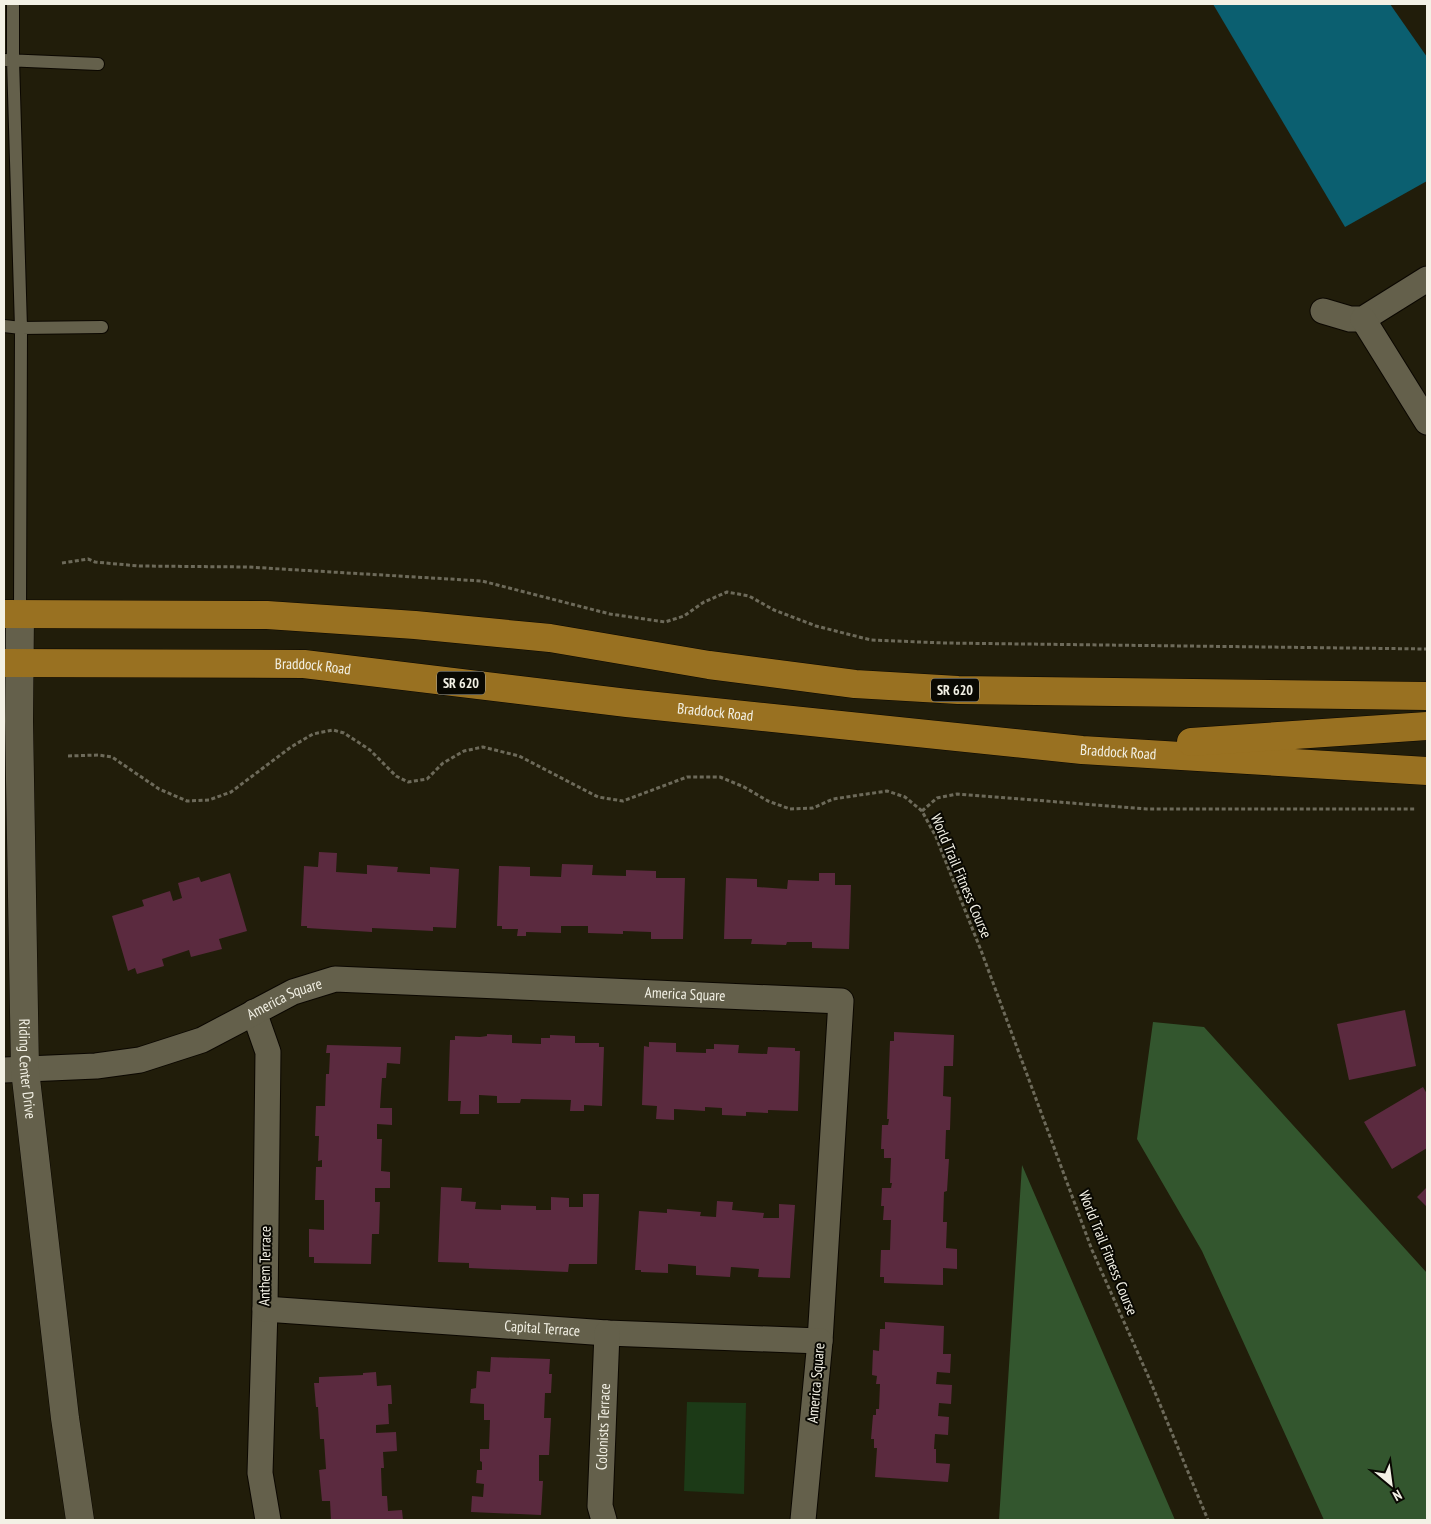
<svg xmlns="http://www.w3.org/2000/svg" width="1431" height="1524" viewBox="0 0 1431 1524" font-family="'PT Sans Narrow',sans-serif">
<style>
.green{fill:#1c3a17}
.forest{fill:#33562e}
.water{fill:#0b5f70}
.building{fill:#5b2a3f}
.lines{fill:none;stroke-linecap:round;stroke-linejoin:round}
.service-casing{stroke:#0b0700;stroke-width:14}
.minor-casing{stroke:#0b0700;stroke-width:27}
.tertiary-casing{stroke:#0b0700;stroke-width:29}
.primary-casing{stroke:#0b0700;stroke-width:29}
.path{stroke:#6d6a5a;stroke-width:3;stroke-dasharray:4 2.5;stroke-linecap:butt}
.service{stroke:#64604b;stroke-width:12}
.minor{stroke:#64604b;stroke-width:25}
.tertiary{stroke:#64604b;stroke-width:28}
.primary{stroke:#997121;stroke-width:28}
.labels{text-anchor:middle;stroke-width:4;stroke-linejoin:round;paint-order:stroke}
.shield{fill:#090802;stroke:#adaba1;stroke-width:1}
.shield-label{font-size:14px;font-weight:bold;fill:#f3f1e5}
.street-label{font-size:15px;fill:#f3f1e5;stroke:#090802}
</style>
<rect width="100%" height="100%" fill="#211d0a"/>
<!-- green -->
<path class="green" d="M687 1402 746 1403 744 1494 684 1491Z"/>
<!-- forest -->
<path class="forest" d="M1153 1022 1204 1027 1427 1273V1520H1324L1202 1251 1137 1139Z
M1022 1165 1175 1520H999Z"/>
<!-- water -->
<path class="water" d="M1213 4H1390L1427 57V181L1345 227Z"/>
<!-- building -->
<path class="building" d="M319 852 337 853 336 872 367 874V865L398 867 397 872 430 874V867L459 869 456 928 433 927V931L372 928V932L307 928V926H301L304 866 318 867Z
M562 864 593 865 592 875 626 876V870L656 871V878H685L683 939H651V932L623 931V934L588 933V926H561V933L526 932V936H517L518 929H502V926H497L499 866 530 867V876L561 877Z
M230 873 247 931 219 939 222 949 191 957 189 950 162 959 164 966 137 974 135 968 128 971 112 916 144 906 142 900 170 891 173 901 182 898 178 883 199 877 201 882Z
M819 873H835V885H851L849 949 812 948V942H787L786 945 753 944H751L752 939H724L726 878 757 879V887L787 889 788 880 819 881Z
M1405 1010 1416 1066 1349 1080 1337 1024Z
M894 1032 954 1035 953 1066H944L943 1096 951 1097 950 1130H946L945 1159H949L947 1191 944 1192 943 1222H947L946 1248 957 1249V1269L943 1268V1285L884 1283V1277H880L881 1250H890L891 1220H883L884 1206H881L882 1188H891L892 1183H890L891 1158H884V1149H881L882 1125H888L889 1119H887L890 1041H894Z
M487 1034 512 1035V1043L541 1044V1038H550V1035L575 1036V1043H599V1047H604L602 1106 584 1105V1111H570L571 1100 521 1099 520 1103H497V1096L479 1095V1114H460L461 1101H448L450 1040H455V1036L480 1037 487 1036Z
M649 1042 676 1043V1052L706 1053V1049H714V1044L739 1045 738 1053 767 1054 768 1047 795 1048V1051H800L798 1111 768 1110V1113L746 1112V1116L722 1115V1108L705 1107V1111L674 1109V1120L656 1119 657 1106 642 1105 644 1046 649 1047Z
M327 1045 401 1047 400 1064 387 1063 386 1078H382L380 1108H392V1125L377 1124V1139H382L381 1171 390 1172V1188H375V1202H380L379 1234H372L371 1264 314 1263V1257H309V1229L324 1230V1200H315L316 1167H322V1160L318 1161 319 1136H315L316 1106H325L326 1074H329L330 1053H326Z
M1423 1087 1427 1094V1148L1392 1169 1364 1122Z
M441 1187 462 1188 461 1201 476 1202 475 1209 501 1210V1205L536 1206V1210H551V1197L569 1198V1207H583V1194H599L597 1264H569L568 1272 469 1268V1263L438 1262Z
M1427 1187V1207L1417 1197Z
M717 1201 733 1202 732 1210 764 1213 763 1218H779V1204L795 1205 790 1278 758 1277 759 1269 731 1267 730 1277 696 1275V1266L668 1264V1273L641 1272V1270H635L639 1211 667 1213V1209L701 1212 700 1216 716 1217Z
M885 1322 944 1326 943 1354H951L950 1373 937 1372 936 1384 952 1385 951 1404 939 1403 938 1416 949 1417 948 1435 935 1434 934 1449H936V1463L950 1464 948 1482 875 1477 877 1448H874V1439H871L873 1415H876V1409H879L880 1384H876L877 1376 872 1375 873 1350 879 1351 880 1329H885Z
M491 1357 550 1359 549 1374H552L551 1393H545L544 1418H551L549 1455H539V1481H543L541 1515 471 1512 472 1496 483 1497 484 1484 476 1483 477 1470H482V1462L480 1461V1449H489L490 1420H484V1404L470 1403 471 1389 476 1388 477 1371 490 1372Z
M376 1372 377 1386 391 1385 392 1404H388L389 1424 376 1425V1433L396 1432 397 1451 383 1452 384 1468H381L382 1496H387L388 1511 402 1510 403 1520H331L330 1501H322L319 1470 326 1469 324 1439H320L318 1407H316L314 1383H319V1377L363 1375V1373Z"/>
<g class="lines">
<defs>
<path id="service" d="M13 4V60L21 328 20 614
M4 60 98 64
M4 326 21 328 102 327"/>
<g id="minor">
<path d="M1323 311 1350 319H1363L1427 279"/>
<path d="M1363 319 1427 422"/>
<path d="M254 1012 268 1052 265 1309 260 1473 268 1520"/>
<path id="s1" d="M4 1070 96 1066 140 1060 202 1040 293 992 335 979 841 1001 820 1341 803 1520"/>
<path id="s2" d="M265 1309 607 1333 820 1341"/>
<path id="s3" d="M604 1520 600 1506 607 1333"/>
</g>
<g id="tertiary">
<path id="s4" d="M20 614 19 721 25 1070 65 1418 80 1520"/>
</g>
<g id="primary">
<path d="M4 614 267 615 415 625 550 638 709 665 855 684 958 690 1427 696"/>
<path id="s5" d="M4 663 304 664 627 703 1082 750 1427 771"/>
<path d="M1191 742 1427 726"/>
</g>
</defs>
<!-- service casing -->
<use href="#service" class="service-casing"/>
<!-- minor casing -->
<use href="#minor" class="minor-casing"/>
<!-- tertiary casing -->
<use href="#tertiary" class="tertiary-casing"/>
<!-- primary casing -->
<use href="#primary" class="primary-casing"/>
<!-- path -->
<path class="path" d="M62 563 88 559 95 562 139 566 248 567 482 581 610 614 665 622 684 616 704 602 727 592 749 596 774 610 816 626 871 640 944 643 1427 649
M68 756 98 755 112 757 159 789 187 801 209 800 231 792 291 747 313 734 333 730 344 733 370 750 396 776 408 782 427 779 443 763 464 751 483 747 519 756 598 797 623 801 687 777H720L744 787 768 801 790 809 813 808 833 799 887 791 905 797 922 811 936 837 982 953 1092 1250 1149 1378 1208 1520
M922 811 937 798 957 794 1147 809H1416"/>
<!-- service -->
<use href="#service" class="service"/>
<!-- minor -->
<use href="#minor" class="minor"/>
<!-- tertiary -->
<use href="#tertiary" class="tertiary"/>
<!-- primary -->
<use href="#primary" class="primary"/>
</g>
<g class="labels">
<!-- shield labels -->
<g class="shield">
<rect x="437" y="671.5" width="48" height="23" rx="4"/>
<rect x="931" y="678.5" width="48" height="23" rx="4"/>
</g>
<g class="shield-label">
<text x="461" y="688">SR 620</text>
<text x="955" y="695">SR 620</text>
</g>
<!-- street labels -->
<g class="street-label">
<text dy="5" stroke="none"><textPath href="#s5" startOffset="309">Braddock Road</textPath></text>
<text dy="5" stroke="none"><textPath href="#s5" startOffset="714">Braddock Road</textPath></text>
<text dy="5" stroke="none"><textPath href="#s5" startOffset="1119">Braddock Road</textPath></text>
<text transform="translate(961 876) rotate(67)" y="5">World Trail Fitness Course</text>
<text dy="5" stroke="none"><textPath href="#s1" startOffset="699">America Square</textPath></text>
<text dy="5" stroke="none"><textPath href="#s1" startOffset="294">America Square</textPath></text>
<text dy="5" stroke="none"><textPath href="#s4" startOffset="455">Riding Center Drive</textPath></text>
<text transform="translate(1108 1253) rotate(68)" y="5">World Trail Fitness Course</text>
<text transform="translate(265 1266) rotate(-89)" y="5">Anthem Terrace</text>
<text dy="5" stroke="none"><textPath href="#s2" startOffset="278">Capital Terrace</textPath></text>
<text transform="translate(816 1383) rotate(-85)" y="5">America Square</text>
<text dy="5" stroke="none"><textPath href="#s3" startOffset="94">Colonists Terrace</textPath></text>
</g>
</g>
<!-- border -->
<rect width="1431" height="1524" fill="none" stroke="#f3f1e5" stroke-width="10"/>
<!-- north arrow -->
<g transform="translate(1391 1484) rotate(151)" stroke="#090802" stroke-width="4" paint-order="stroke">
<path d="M0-4L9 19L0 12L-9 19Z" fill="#f3f1e5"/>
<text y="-8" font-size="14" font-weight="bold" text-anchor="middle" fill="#f3f1e5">N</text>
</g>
</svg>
